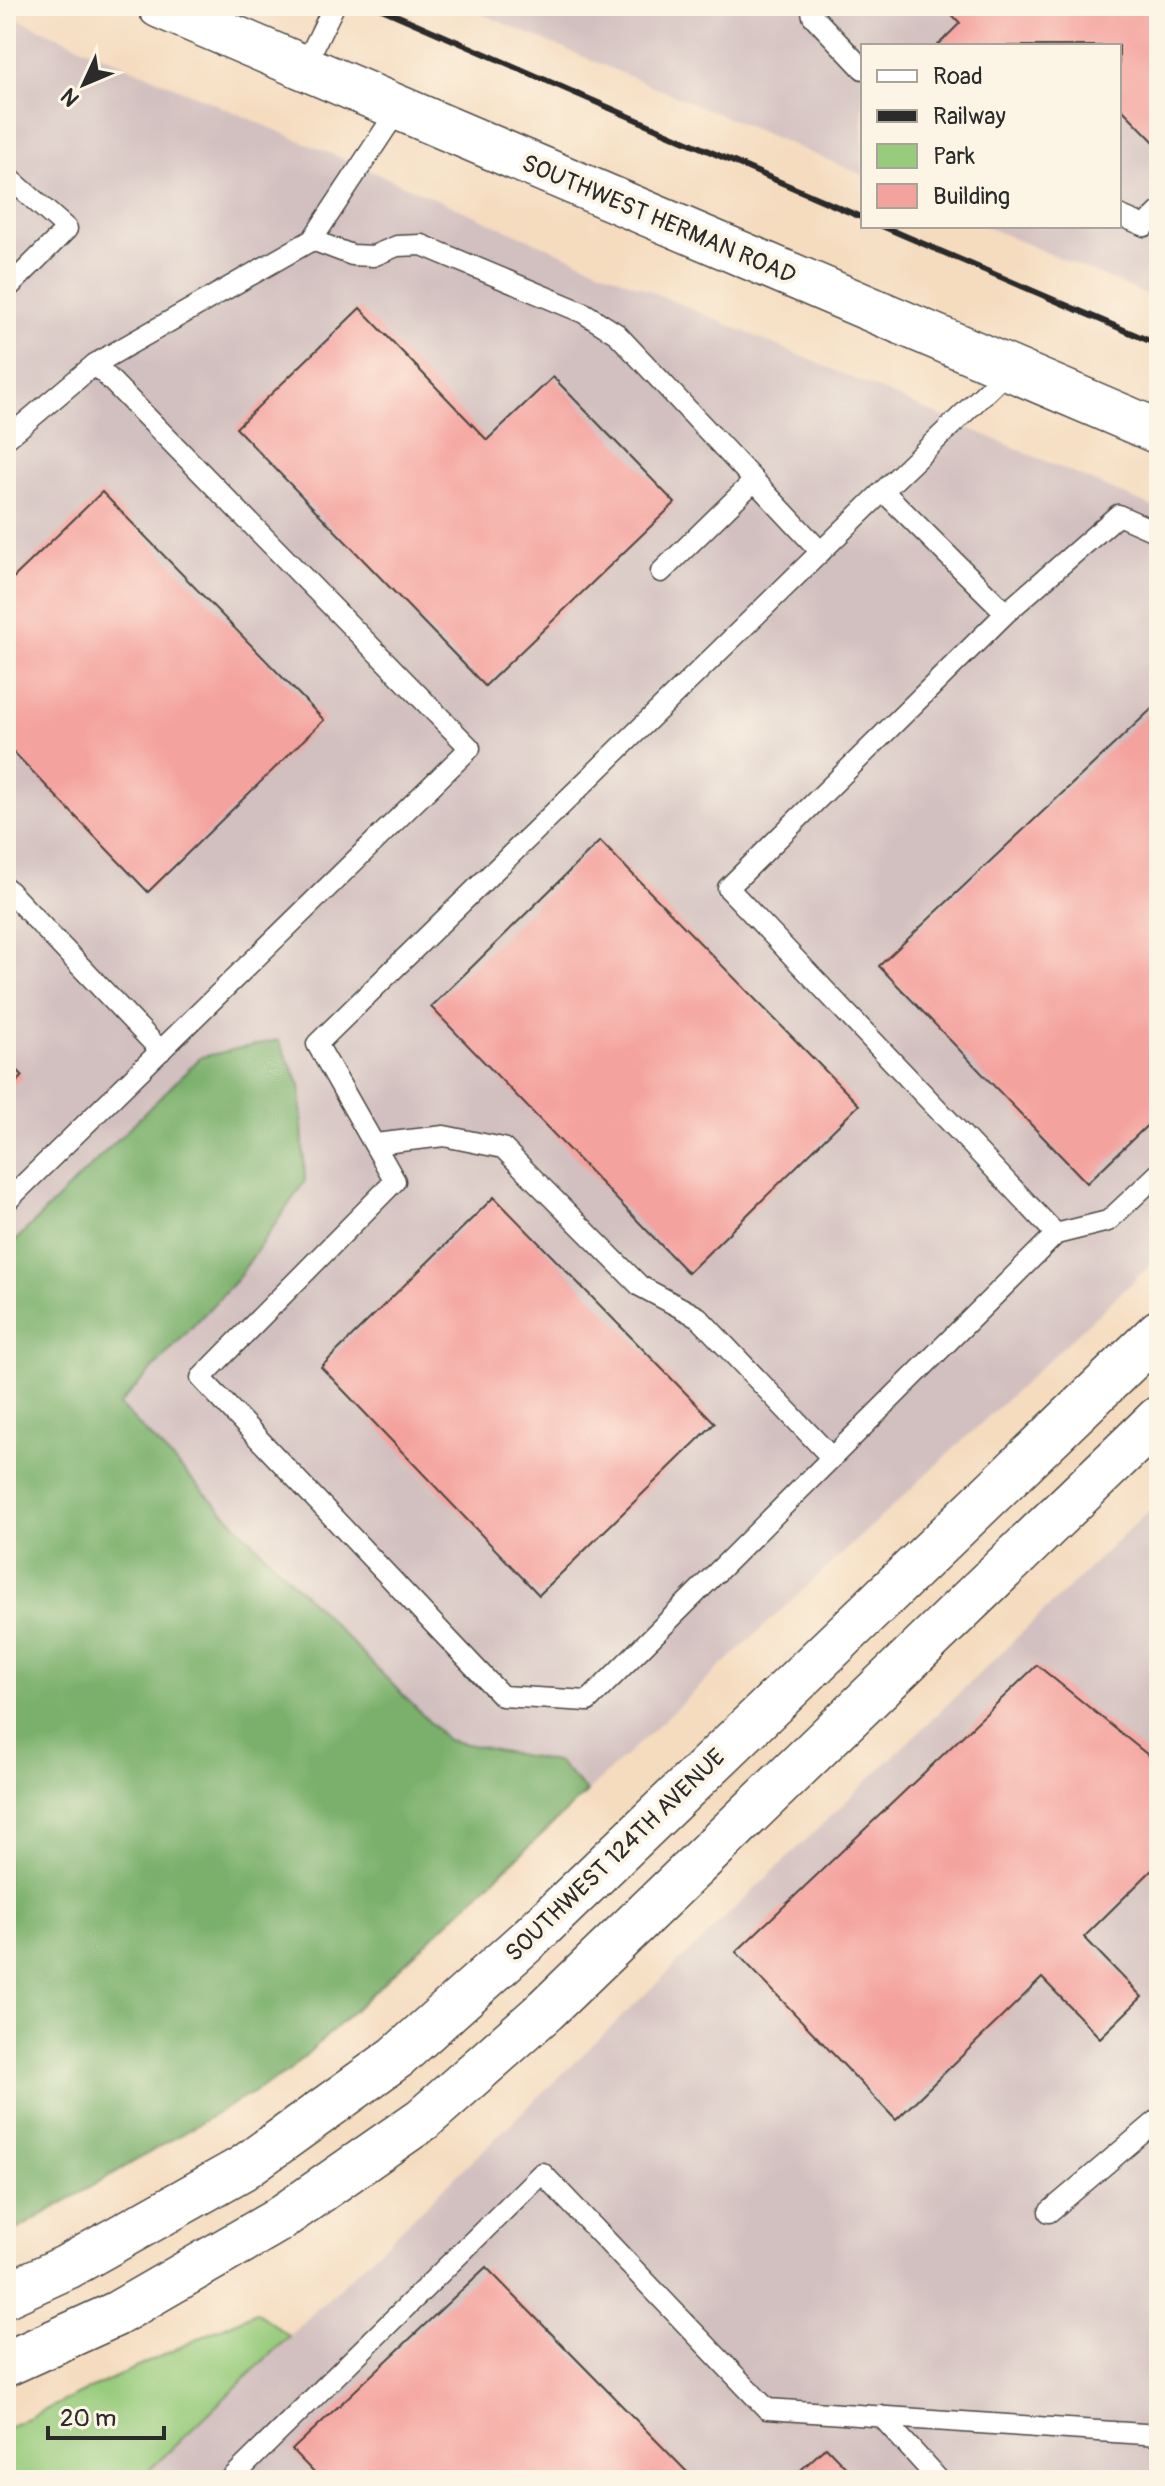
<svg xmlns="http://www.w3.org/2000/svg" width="1165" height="2486" viewBox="0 0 1165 2486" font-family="Pangolin,sans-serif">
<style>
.industrial{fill:#d2bfbf}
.green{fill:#98cc7d;stroke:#627c54;stroke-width:2}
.forest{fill:#7ab06c;stroke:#526e4c;stroke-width:2}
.building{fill:#f4a29e}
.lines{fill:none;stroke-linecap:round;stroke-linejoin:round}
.service-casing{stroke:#494641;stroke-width:23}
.secondary-casing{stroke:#494641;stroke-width:47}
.primary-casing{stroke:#494641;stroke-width:47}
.service{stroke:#fff;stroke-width:20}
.secondary{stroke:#fff;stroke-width:44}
.primary{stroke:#fff;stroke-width:44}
.rail{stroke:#2b2b2b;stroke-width:6}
.labels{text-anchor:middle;stroke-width:8;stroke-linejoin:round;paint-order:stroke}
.street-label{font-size:24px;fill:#2b2b2b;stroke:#fcf5e5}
</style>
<rect width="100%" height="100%" fill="#fcf5e5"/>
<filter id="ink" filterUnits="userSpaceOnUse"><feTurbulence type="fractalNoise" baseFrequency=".0125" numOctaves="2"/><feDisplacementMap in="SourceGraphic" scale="16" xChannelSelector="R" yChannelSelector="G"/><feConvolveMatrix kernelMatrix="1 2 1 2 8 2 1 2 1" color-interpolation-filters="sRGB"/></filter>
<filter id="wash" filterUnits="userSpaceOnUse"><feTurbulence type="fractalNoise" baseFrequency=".006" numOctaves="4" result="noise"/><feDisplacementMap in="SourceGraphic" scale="32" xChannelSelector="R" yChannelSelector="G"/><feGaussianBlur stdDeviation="1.8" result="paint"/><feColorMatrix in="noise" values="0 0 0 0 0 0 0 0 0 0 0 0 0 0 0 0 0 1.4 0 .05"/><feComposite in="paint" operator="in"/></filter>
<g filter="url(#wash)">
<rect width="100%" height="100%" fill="#f5dcbf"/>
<!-- industrial -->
<path class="industrial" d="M463 6H1159V300L984 226H1119V46H863V175Z
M6 14 1159 510V1257L587 1792 558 1763 447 1740 119 1405 237 1279 305 1181 201 1057 6 1250Z
M1159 1501V2480H139L531 2104Z"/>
<!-- green -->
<path class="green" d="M256 2312 289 2336 139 2480H6V2428Z"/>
<!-- forest -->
<path class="forest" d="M278 1040 300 1084 305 1181 237 1279 119 1405 447 1740 559 1763 587 1792 288 2072 6 2236V1250L201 1057Z"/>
<g id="blocks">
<!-- building -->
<path class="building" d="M944 6H1159V147L1119 106V46H937L960 23Z
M360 308 487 440 553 377 675 503 485 686 236 428Z
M102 492 324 720 148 892 6 744V585Z
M1159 702V1114L1087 1183 879 966Z
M600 841 859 1105 688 1273 431 1007Z
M6 1058 23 1076 6 1092Z
M494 1197 715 1423 539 1595 321 1367Z
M1037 1665 1159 1764V1863L1084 1937 1142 1997 1100 2038 1042 1978 896 2120 736 1952Z
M486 2267 695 2480H321L292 2450Z
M826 2447 858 2480H790Z"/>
</g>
</g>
<g filter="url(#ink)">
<use href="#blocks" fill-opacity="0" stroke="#494641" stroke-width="2"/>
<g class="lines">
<defs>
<path id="service" d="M811 6 813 16 863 69
M304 67 334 6
M6 175 67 229 6 290
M1119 215 1145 226 1159 212
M312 240 352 255 373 256 397 246 422 245 584 313 617 334 821 552
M6 439 95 364 312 240 399 108
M883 491 317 1044 395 1181 201 1378 502 1696 588 1701 1056 1234 728 888 1006 613 883 491 1011 368
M661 572 754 481
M1006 613 1118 515 1159 533
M6 888 161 1051
M375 1144 444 1136 503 1148 640 1286 698 1317 832 1458
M6 1202 470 748 95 364
M1056 1234 1108 1221 1159 1173
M1049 2212 1159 2119
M881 2416 939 2480
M230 2480 542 2173 767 2409 1159 2435"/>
<path id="secondary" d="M160 6 1159 432"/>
<path id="primary" d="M6 2295 67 2267 243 2168 397 2057 531 1937 1159 1332
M6 2364 116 2314 275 2222 423 2119 546 2010 1159 1418"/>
</defs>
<!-- service casing -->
<use href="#service" class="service-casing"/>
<!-- secondary casing -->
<use href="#secondary" class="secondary-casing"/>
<!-- primary casing -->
<use href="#primary" class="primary-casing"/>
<!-- service -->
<use href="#service" class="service"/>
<!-- secondary -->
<use href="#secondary" class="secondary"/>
<!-- primary -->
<use href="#primary" class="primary"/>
<!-- rail -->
<path class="rail" d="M375 6 863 218
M882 226 1159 345"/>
</g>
</g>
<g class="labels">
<!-- street labels -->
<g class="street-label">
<text transform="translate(659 219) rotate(23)" y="8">SOUTHWEST HERMAN ROAD</text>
<text transform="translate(615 1855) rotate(-44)" y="8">SOUTHWEST 124TH AVENUE</text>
</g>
</g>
<!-- margin -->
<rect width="1165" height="2486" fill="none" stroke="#fcf5e5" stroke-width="32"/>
<!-- legend -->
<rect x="861" y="44" width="260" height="184" fill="#fcf5e5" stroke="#a8a49b" stroke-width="2"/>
<rect x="877" y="70" width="40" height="12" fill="#ffffff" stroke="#a8a49b" stroke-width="2"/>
<text x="933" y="84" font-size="24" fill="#2b2b2b">Road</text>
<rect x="877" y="110" width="40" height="12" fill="#2b2b2b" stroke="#a8a49b" stroke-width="2"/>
<text x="933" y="124" font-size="24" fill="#2b2b2b">Railway</text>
<rect x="877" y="144" width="40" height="24" fill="#98cc7d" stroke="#a8a49b" stroke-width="2"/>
<text x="933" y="164" font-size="24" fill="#2b2b2b">Park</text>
<rect x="877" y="184" width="40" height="24" fill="#f4a29e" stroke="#a8a49b" stroke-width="2"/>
<text x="933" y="204" font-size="24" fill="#2b2b2b">Building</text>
<!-- north arrow -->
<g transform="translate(84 84) rotate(226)" stroke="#fcf5e5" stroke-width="6" paint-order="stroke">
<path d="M0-6L14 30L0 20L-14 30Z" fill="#2b2b2b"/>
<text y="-12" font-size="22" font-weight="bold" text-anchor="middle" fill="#2b2b2b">N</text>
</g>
<!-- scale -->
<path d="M48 2426v12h116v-12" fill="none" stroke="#2b2b2b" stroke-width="4"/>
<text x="60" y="2426" font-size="24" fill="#2b2b2b" stroke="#fcf5e5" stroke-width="6" paint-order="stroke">20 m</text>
</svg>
